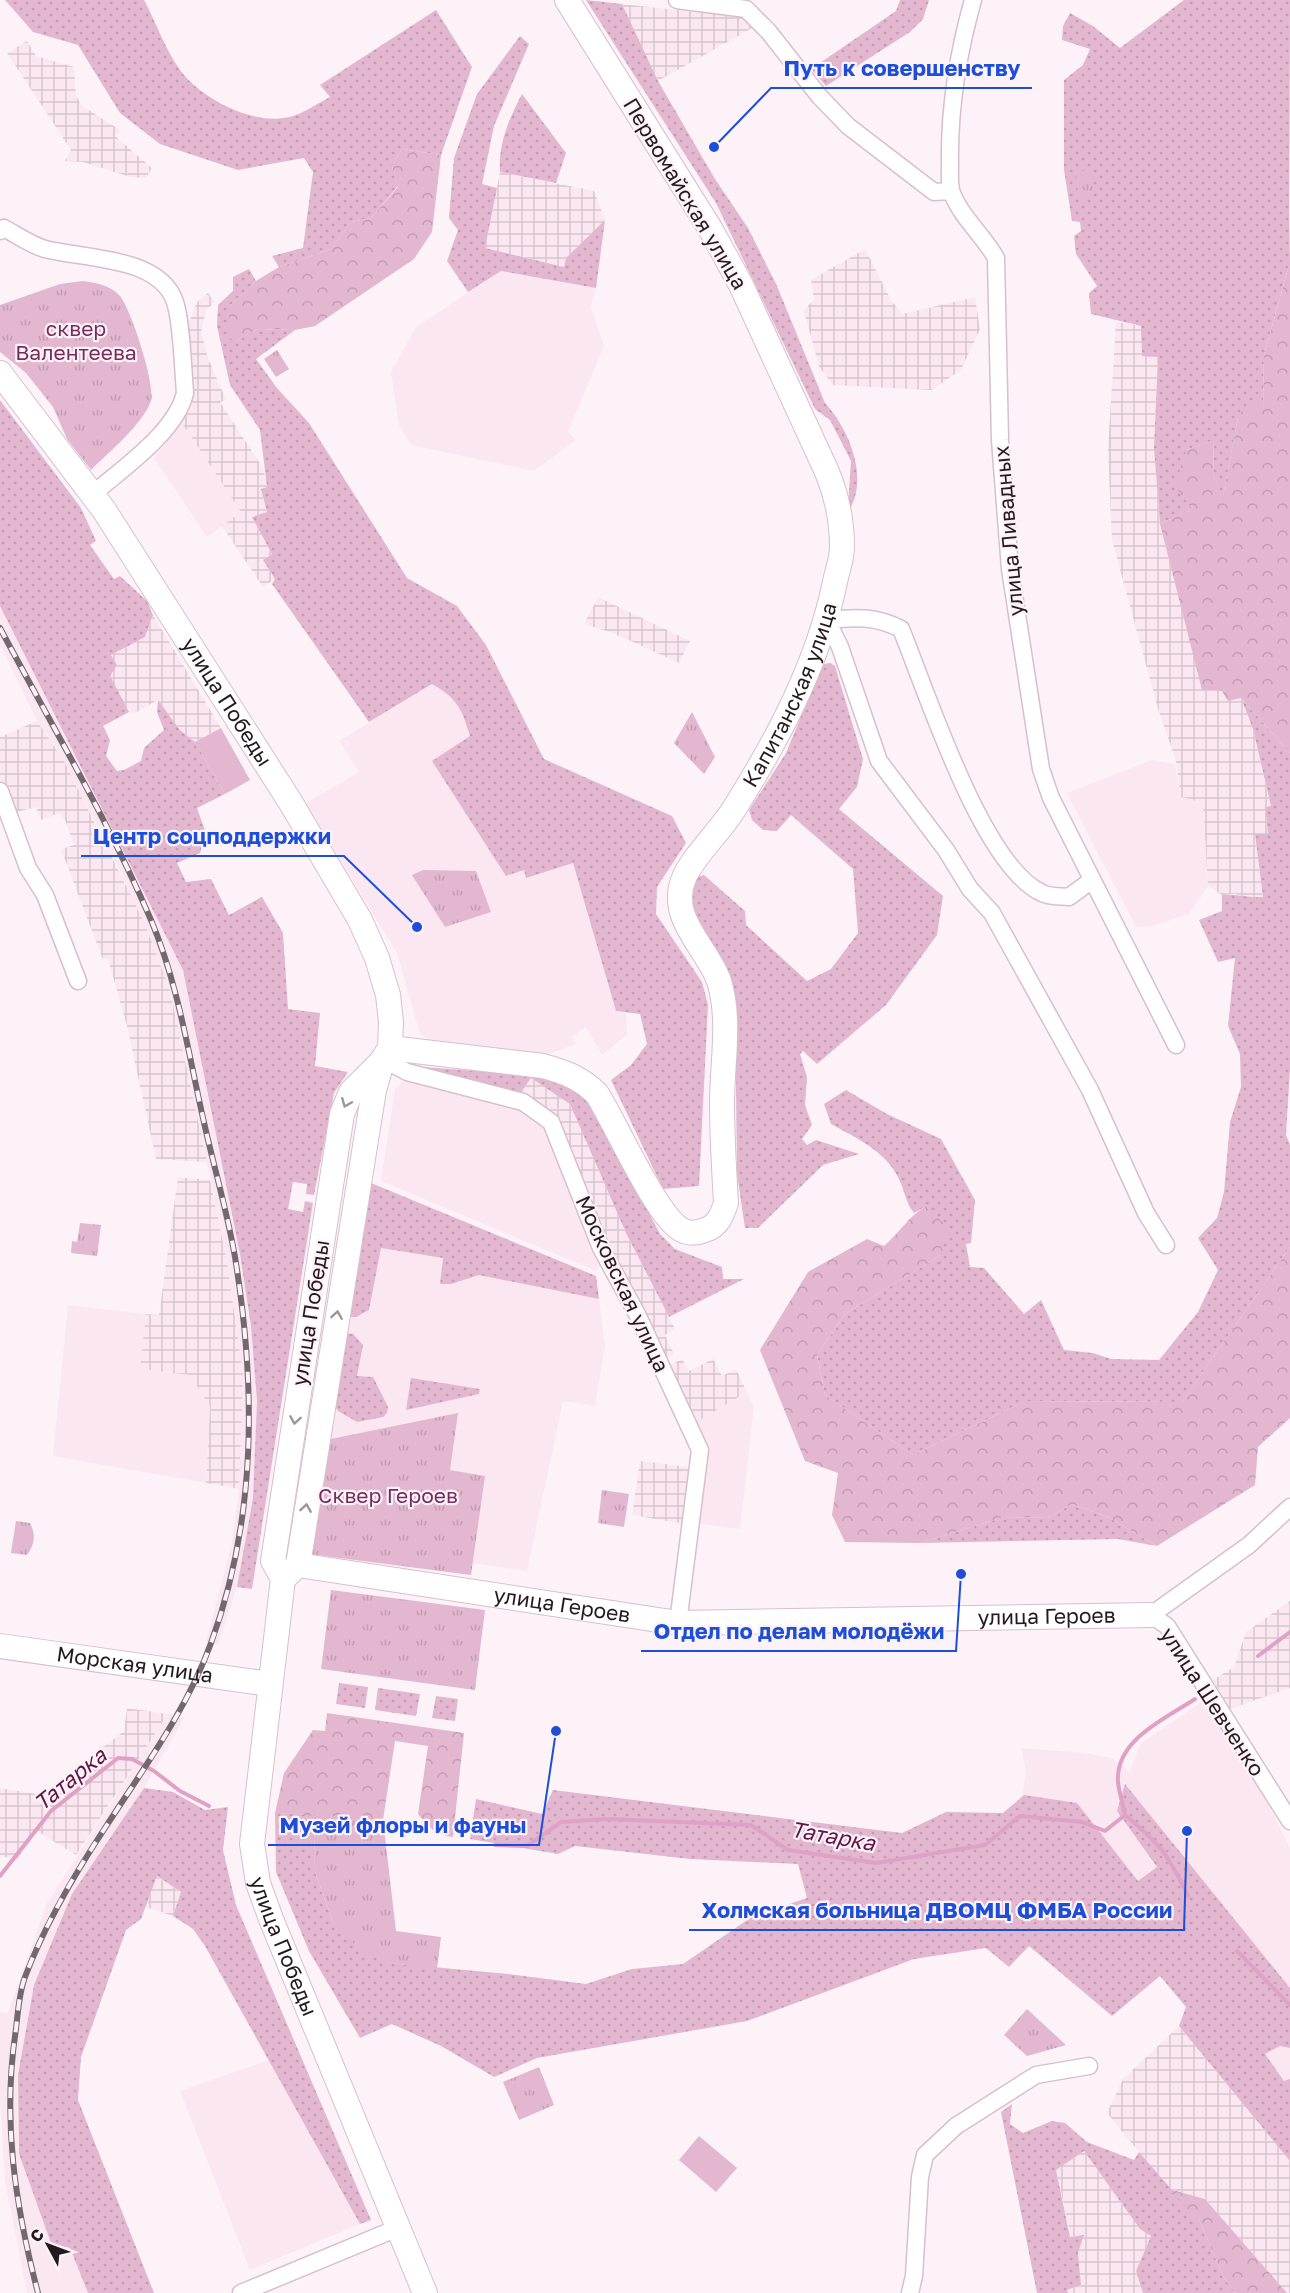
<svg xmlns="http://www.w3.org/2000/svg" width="1290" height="2293" viewBox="0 0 1290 2293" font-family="'Golos Text',sans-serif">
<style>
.built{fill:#fbe7f2}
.industrial{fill:url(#industrial-grid)}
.grass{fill:url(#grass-dots)}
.forest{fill:url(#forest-crowns)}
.park{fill:url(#park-tufts)}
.pitch{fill:#e2b7cf}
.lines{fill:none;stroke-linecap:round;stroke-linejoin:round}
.stream{stroke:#e0a1c6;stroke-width:4}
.street-casing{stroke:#d8bfcd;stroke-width:19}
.secondary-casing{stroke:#d8bfcd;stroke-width:26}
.street{stroke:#fff;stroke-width:16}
.secondary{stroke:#fff;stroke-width:24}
.rail-casing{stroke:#72686e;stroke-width:6}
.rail{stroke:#fdf2f8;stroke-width:4;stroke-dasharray:11;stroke-linecap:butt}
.oneway{stroke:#9c989a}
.labels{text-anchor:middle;stroke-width:4.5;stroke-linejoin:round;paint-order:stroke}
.street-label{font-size:21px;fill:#231a1f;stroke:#fdf2f8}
.park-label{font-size:21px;fill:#762d5d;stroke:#fdf2f8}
.water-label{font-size:22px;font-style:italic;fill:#5f1748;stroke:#fdf2f8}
.leader{fill:none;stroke:#1d4ed8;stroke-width:2}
.callout-dot{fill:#1d4ed8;stroke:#fdf2f8;stroke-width:2}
.callout-label{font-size:22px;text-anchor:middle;font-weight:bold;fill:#1d4ed8;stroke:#fdf2f8;stroke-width:4.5;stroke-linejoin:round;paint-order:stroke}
</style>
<defs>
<pattern id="industrial-grid" width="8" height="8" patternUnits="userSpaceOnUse" patternTransform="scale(1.5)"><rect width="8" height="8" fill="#fbe7f2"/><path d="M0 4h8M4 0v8" fill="none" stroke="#d7c6cf"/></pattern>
<pattern id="grass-dots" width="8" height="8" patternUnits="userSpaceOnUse" patternTransform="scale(1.5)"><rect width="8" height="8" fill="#e2b7cf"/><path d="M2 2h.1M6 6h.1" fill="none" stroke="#c29db1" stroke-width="1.8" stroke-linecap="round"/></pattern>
<pattern id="forest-crowns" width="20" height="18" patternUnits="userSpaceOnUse" patternTransform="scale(1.5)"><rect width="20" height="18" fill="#e2b7cf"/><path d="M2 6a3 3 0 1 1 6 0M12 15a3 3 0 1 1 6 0" fill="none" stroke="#c29db1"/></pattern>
<pattern id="park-tufts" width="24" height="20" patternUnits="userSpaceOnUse" patternTransform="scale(1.5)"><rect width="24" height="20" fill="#e2b7cf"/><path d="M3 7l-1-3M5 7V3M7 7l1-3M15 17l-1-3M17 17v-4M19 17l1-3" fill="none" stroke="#c29db1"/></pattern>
</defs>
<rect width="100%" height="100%" fill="#fdf2f8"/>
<!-- built -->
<path class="built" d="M501 271 596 288 591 307 604 346 568 432 576 440 534 471 411 445 399 425 391 372 416 327Z
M182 423 241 512 207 537 154 458Z
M0 606 183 970 240 1254 251 1326 257 1400 253 1498 237 1587 218 1645 206 1642 232 1543 239 1489 243 1375 227 1261 207 1162 170 991 122 875 64 761 37 721 0 645Z
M433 684 452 695 464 716 470 736 433 761 524 870 526 877 573 863 616 1011 626 1014 627 1035 602 1055 586 1027 572 1037 576 1044 549 1054 430 1042 419 1031 397 953 306 803 359 772 339 741Z
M1152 760 1175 764 1181 797 1203 803 1208 886 1189 914 1152 926 1136 927 1067 793Z
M405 1079 522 1109 548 1128 600 1266 596 1271 381 1181 395 1089Z
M371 1183 596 1276 605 1346 595 1406 563 1401 527 1571 472 1563 484 1476 450 1470 326 1440Z
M68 1305 146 1314 140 1369 190 1375 210 1407 206 1483 53 1456Z
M747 1392 754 1407 740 1529 699 1524 707 1444 695 1423Z
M1203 1701 1265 1797 1290 1848V1993L1021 1807 1026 1770 1021 1748 1085 1753 1111 1758 1130 1772 1140 1744Z
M168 1714 184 1718 144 1788 72 1894 18 2075 19 2155 51 2243 70 2248 88 2293H27L5 2181 0 2100V2012L8 2013 47 1903Z
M1280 2046 1290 2048V2079L1285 2081 1265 2054Z
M269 2060 360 2224 250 2270 180 2091Z"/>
<!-- industrial -->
<path class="industrial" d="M622 4 741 17 754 27 658 81Z
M27 41 36 56 74 67 76 95 81 105 120 130 115 136 152 168 146 178 130 177 83 162 65 161 71 150 7 53Z
M500 172 594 191 605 220 566 258 564 267 485 248Z
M865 249 891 300 902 314 975 297 980 329 961 370 932 390 833 385 819 367 804 311 814 299 811 280Z
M208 293 215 302 206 310 201 332 208 358 226 400 220 402 263 468 267 487 261 490 267 512 252 517 272 554 263 560 275 579 263 587 222 526 241 512 182 423 192 404 186 330 197 302Z
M1116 322 1141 326 1158 357 1154 448 1160 524 1203 690 1222 691 1241 698 1253 729 1271 806 1265 807 1268 833 1255 834 1263 898H1249L1235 894 1222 895 1208 886 1203 803 1181 797 1176 761 1158 709 1112 540 1108 448Z
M598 597 690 641 679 663 613 633 584 624Z
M153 615 221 728 195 742 180 730 158 700 135 713 129 712 109 676 117 665 111 655 145 637Z
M37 721 64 761 145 924 170 991 207 1162 156 1159 127 1026 108 959 103 960 61 849 74 845 65 820 59 813 41 820 36 807 12 813 0 778V737Z
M531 1078 570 1104 626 1233 675 1329 665 1335 674 1354 664 1359 607 1244 557 1121 519 1095Z
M178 1177 210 1180 227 1261 243 1375 239 1489 206 1483 210 1407 190 1375 140 1369 146 1314 159 1315Z
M682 1359 689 1371 713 1359 722 1376 736 1369 747 1392 695 1423 668 1366Z
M640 1461 690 1467 685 1524 632 1515Z
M1290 1601V1688L1230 1709 1213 1680 1234 1667 1246 1632Z
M127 1708 168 1714 76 1855 37 1831 16 1861 0 1855V1788L42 1795 124 1731Z
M156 1876 181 1892 173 1916 146 1907Z
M1179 2026 1290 2161V2293H1287L1205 2199 1169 2189 1107 2113 1123 2079Z
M1084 2151 1140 2229 1151 2236 1136 2271 1143 2293H1068L1067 2290 1081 2285 1078 2253 1084 2235 1071 2237 1056 2169Z"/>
<!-- grass -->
<path class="grass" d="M5 0H144C156 22 165 49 180 70 201 99 257 128 293 116 306 112 318 103 330 97L320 85 436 10 472 67 441 155 402 149 392 166 398 186 371 218 351 222 331 249 279 267 272 256 303 248 313 172 304 158 238 170 160 144 120 113 78 45 33 32Z
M586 0 622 4 658 81 715 179 748 228 777 286 825 403C848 428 868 474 851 507L848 506 851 461 830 420 815 409 716 203Z
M900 0H929L923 19 910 32 826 86 811 69 896 11Z
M1184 0H1290L1289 265 1264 355 1263 407 1238 417 1223 497 1213 476 1214 440 1186 450 1192 509 1160 524 1154 448 1158 357 1142 356 1141 326 1091 314 1089 293 1097 286 1076 254 1074 236 1081 231 1080 222 1072 221 1064 170V80L1083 65 1090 49 1062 40 1063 26 1070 13 1093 26 1120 48Z
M520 36 529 44 494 126 482 184 497 188 485 248 564 267 566 258 605 220 596 288 501 271 468 292 447 261 458 230 449 218 454 158 477 94Z
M522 94 566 153 556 183 500 172C498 144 509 119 522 94Z
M249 269 256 281 229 307 234 342 258 329 295 330 256 359 277 388 309 423 407 578 457 606 486 645 544 759 672 816 686 843 657 887 656 914 702 982 708 1005 699 1186 663 1189 611 1080 631 1065 647 1044 640 1014 616 1011 573 863 526 878 524 870 506 876 432 761 470 736C462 709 457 698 432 684L369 722 272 584 275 579 263 560 272 554 252 517 267 512 261 489 267 487 260 430 230 385 217 326 218 305 233 291V277Z
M0 400 81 508 96 541 90 545 114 579 120 576 147 601 153 615 145 637 111 655 117 665 110 676 129 712 103 726 110 740 106 756 117 771 124 770 141 761 144 748 164 730 157 712 158 700 180 730 195 742 225 794 197 808 206 833 200 853 177 863 186 882 211 879 229 915 262 897 283 933 288 1009 320 1013 315 1066 348 1072 334 1093 314 1195 306 1194 307 1184 293 1182 288 1209 303 1212 305 1201 313 1203 252 1589 237 1587 253 1498 257 1401 251 1326 240 1254 183 970 0 606Z
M830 663 835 666 863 759 857 787 839 809 943 896 937 935 886 1005 817 1064 803 1051 800 1054 807 1077 805 1105 812 1125 802 1139 807 1145 816 1140 859 1154 823 1165 758 1228H745L737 1174 735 1007 694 916 689 896 696 877 704 875 745 911 746 925 807 981 831 969 858 933 853 869 791 815 777 831 763 830 752 820 749 810 786 753 820 670 824 664Z
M1241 698 1290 753V1068L1286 1135 1290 1145V1247L1182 1402 1025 1401 913 1455 825 1395 817 1355 845 1314 941 1255 926 1206 914 1213C905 1202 905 1191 899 1179 886 1151 856 1138 831 1124L824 1104 846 1090 887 1114 941 1139 975 1200 971 1243 966 1244 970 1267 984 1268 1024 1314 1041 1300 1064 1350 1093 1353 1111 1359 1159 1360 1198 1312 1218 1270 1198 1238 1217 1218 1224 1192 1230 1122 1241 1087 1240 1054 1228 1026 1235 958 1218 962 1199 920 1222 911V895C1237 894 1249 898 1263 897L1255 834 1268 833 1265 807 1271 806 1253 729Z
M424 1067 531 1075 561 1082 590 1100 660 1234 675 1249 722 1267 723 1279H744L669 1317 626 1233 570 1104 531 1078 519 1095 420 1070Z
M371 1183 596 1276 599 1299 479 1275 451 1284H440L443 1258 381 1248 369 1310 356 1317H348Z
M345 1333 353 1334 363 1345 357 1376 373 1377 388 1407 387 1413 383 1417 357 1422 338 1411 333 1404Z
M411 1378 480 1389 479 1394 406 1410Z
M1072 1504 1108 1517 1157 1546 1118 1539 920 1543 1004 1517 1048 1518Z
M339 1683 368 1687 365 1708 336 1704Z
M378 1688 420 1694 416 1716 375 1710Z
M436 1696 458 1699 455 1721 432 1718Z
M1125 1784 1290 1988V2048L1280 2046 1265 2054 1284 2081 1290 2079V2161L1179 2026 1186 2007 1160 1976 1112 2016 1029 1946 1009 1967 986 1948 914 1959 747 2021 537 2058 494 2077 441 2046 392 2024 360 2038 309 1951 276 1872 275 1813 315 1815 314 1869 333 1922 390 1963 508 1974 586 1984 632 1969 683 1964 753 1916 807 1898 798 1864 690 1859 575 1846 558 1854 470 1839 476 1799 542 1814 553 1790 902 1833 946 1812 1003 1813 1024 1795 1077 1803 1138 1881 1157 1867 1117 1811Z
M144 1788 173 1792 205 1810 228 1807 223 1850 236 1905 371 2220 360 2224 205 1946 193 1929 173 1916 181 1892 157 1876 141 1919 126 1930 81 2057 78 2100 154 2293H88L70 2248 51 2243 19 2154 18 2075 34 1985 72 1894Z
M1012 2104 1010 2124 1023 2133 1052 2121 1065 2123 1087 2142 1134 2160 1139 2152 1200 2222 1224 2278 1236 2293H1143L1136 2271 1151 2236 1140 2229 1084 2151 1056 2170 1070 2237 1084 2235 1078 2253 1081 2285 1067 2290 1068 2293H1037L1001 2112Z"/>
<!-- forest -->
<path class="forest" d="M402 149 441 155 432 232 414 259 315 326 295 330 258 329 234 342 229 337V307L256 281 279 267 331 249 351 222 371 218 398 187 392 166Z
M1290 212V753L1241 698 1228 701 1222 691 1202 690 1160 524 1192 509 1175 486 1186 450 1214 440 1213 476 1223 496 1238 417 1250 400 1263 407 1264 355 1289 265Z
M926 1206 949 1229 941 1255 845 1314 817 1355 825 1395 913 1455 1025 1401 1182 1402 1290 1247V1418L1258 1447 1255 1485 1157 1546 1108 1517 1072 1504 1048 1518 1004 1517 920 1543 845 1542 832 1515 838 1473 805 1461 760 1350 808 1272 867 1239 884 1246C899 1233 909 1216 926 1206Z
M327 1713 464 1733 453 1837C436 1835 428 1827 418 1814L428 1746 395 1741 383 1820 275 1813 284 1773 313 1730 325 1731Z
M1169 2189 1205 2199 1287 2293H1236L1224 2278 1200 2222Z"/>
<!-- park -->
<path class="park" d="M1092 170 1094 197 1078 198 1076 171Z
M83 281C97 283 110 285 120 296 131 309 156 386 151 401 143 424 109 452 91 470L67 439 53 407 26 373 0 352V305L60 284Z
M277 350 289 369 276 377 264 359Z
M692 712 715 757 704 774 674 743Z
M423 870 476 871 491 912 445 927 412 875Z
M80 1223 101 1225 97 1256 71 1253 72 1241 77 1242Z
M458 1413 450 1470 485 1476 471 1575 309 1554 326 1440Z
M602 1490 629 1494 624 1527 598 1523Z
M16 1521 30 1523C36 1535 35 1544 27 1555L11 1553Z
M331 1590 485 1610 475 1690 321 1669Z
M315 1815 383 1820 396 1931 441 1937 437 1969 390 1963 362 1952 333 1922 314 1869Z
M1027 2009 1066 2045 1027 2056 1004 2035Z
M539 2067 554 2105 519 2120 503 2082Z"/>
<!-- pitch -->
<path class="pitch" d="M221 728 250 780 225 794 195 742Z
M699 2136 737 2168 716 2192 679 2160Z"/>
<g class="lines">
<!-- stream -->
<path class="stream" d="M1258 1656 1290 1632
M1125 1815C1123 1804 1119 1793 1118 1782 1115 1740 1165 1719 1195 1699
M1125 1815C1160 1844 1168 1854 1188 1896
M495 1845 527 1846 561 1822 608 1819 751 1825 788 1850 876 1863 985 1845 1020 1816 1082 1822 1105 1831 1125 1815
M0 1876 51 1811 118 1758 132 1759 154 1771 180 1791 209 1806
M1237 1951 1290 2005"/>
<defs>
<path id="street" d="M677 0 746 9 768 31 820 97 848 126 934 192 951 191
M973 0C958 53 949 110 950 165 950 174 949 185 952 193 961 217 983 235 996 258L1000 440 1010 569 1041 769 1051 798 1176 1045
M0 231 4 228C17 235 31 245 45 249 83 259 160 256 175 302 182 323 183 370 185 393 176 432 123 468 93 494
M0 791 28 868 45 895 78 981
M1092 880 1069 897C1061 896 1049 897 1042 893 982 866 927 692 901 629 876 616 855 617 827 620L840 647 879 761 946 850 970 889 992 913 1090 1090 1146 1213 1166 1245
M383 1059 407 1072 523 1102 551 1122 601 1248 637 1314 700 1450 678 1623
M1290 1507 1249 1545 1151 1615 1167 1626 1290 1821
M241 2293 400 2227
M910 2293 914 2276 920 2177 925 2155 956 2126 1036 2075 1089 2066"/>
<g id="secondary">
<path id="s1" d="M0 373 104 510 291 803 360 920 377 958 388 995 391 1022 390 1048 383 1059 374 1090 298 1565 283 1579"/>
<path id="s2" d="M390 1048 543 1066C565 1072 581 1078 597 1094 615 1122 657 1218 682 1230 689 1234 698 1233 705 1230 718 1226 722 1215 726 1203 724 1169 722 1136 722 1103 722 1064 731 1019 719 981 707 947 667 918 684 878 691 859 722 829 734 809 778 739 818 664 835 582 837 571 842 559 842 547 842 521 837 496 827 472L741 285 711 230 567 0"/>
<path id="s3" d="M382 1061 351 1092 342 1114 273 1561 283 1579 252 1844 258 1883 271 1919 425 2293"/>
<path id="s4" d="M298 1565 678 1623 1151 1615"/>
<path id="s5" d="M0 1646 270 1684"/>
</g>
</defs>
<!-- street casing -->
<use href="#street" class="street-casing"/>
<!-- secondary casing -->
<use href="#secondary" class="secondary-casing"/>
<!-- street -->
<use href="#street" class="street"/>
<!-- secondary -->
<use href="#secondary" class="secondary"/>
<defs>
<path id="rail" d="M0 628C51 724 108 820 151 920 178 984 188 1051 203 1118 213 1164 227 1210 235 1257 256 1387 257 1518 211 1643 187 1710 143 1769 105 1828 74 1875 45 1924 25 1977 19 1993 18 2012 16 2029 2 2119 15 2205 38 2293"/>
</defs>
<!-- rail casing -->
<use href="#rail" class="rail-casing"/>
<!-- rail -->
<use href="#rail" class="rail"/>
</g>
<!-- one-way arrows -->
<defs><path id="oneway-chevron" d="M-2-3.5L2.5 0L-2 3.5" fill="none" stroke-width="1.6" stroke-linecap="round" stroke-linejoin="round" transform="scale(1.5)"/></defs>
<g class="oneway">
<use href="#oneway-chevron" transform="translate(346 1103) rotate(112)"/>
<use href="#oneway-chevron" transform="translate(337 1315) rotate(-81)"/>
<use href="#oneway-chevron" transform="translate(295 1420) rotate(99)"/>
<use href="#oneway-chevron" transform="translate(306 1508) rotate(-81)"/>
</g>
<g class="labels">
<!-- street labels -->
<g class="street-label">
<text transform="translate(685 194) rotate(59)" y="7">Первомайская улица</text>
<text transform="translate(1009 531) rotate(-95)" y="7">улица Ливадных</text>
<text dy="7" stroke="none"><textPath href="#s2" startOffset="986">Капитанская улица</textPath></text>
<text dy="7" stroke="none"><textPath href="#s1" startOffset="400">улица Победы</textPath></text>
<text transform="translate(622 1284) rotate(65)" y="7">Московская улица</text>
<text transform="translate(311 1313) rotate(-81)" y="7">улица Победы</text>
<text dy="7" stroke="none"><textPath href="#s4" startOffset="267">улица Героев</textPath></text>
<text dy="7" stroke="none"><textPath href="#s4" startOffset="753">улица Героев</textPath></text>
<text dy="7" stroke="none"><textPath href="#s5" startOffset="136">Морская улица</textPath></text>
<text transform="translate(1212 1702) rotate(57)" y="7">улица Шевченко</text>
<text dy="7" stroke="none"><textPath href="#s3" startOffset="915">улица Победы</textPath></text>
</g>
<!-- park labels -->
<g class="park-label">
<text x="76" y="336">сквер<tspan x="76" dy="24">Валентеева</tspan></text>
<text x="388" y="1503">Сквер Героев</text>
</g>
<!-- water labels -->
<g class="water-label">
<text transform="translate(70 1779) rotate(-39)" y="8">Татарка</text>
<text transform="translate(833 1836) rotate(10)" y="8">Татарка</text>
</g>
</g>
<!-- callouts -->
<path class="leader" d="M714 147L771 88H1032M417 927L344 856H81M961 1574L956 1651H641M556 1731L539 1845H268M1187 1831L1184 1930H689"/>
<g class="callout-dot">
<circle cx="714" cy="147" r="6"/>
<circle cx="417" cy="927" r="6"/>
<circle cx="961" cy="1574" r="6"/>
<circle cx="556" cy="1731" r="6"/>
<circle cx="1187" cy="1831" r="6"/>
</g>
<g class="callout-label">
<text x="902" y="76">Путь к совершенству</text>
<text x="212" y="844">Центр соцподдержки</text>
<text x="799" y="1639">Отдел по делам молодёжи</text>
<text x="403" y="1833">Музей флоры и фауны</text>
<text x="937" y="1918">Холмская больница ДВОМЦ ФМБА России</text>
</g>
<!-- north arrow -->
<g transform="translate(48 2245) rotate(311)" stroke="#fdf2f8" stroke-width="4.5" paint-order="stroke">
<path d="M0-4.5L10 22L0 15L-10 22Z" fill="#231a1f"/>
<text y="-9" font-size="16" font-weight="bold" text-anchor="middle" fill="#231a1f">С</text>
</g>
</svg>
